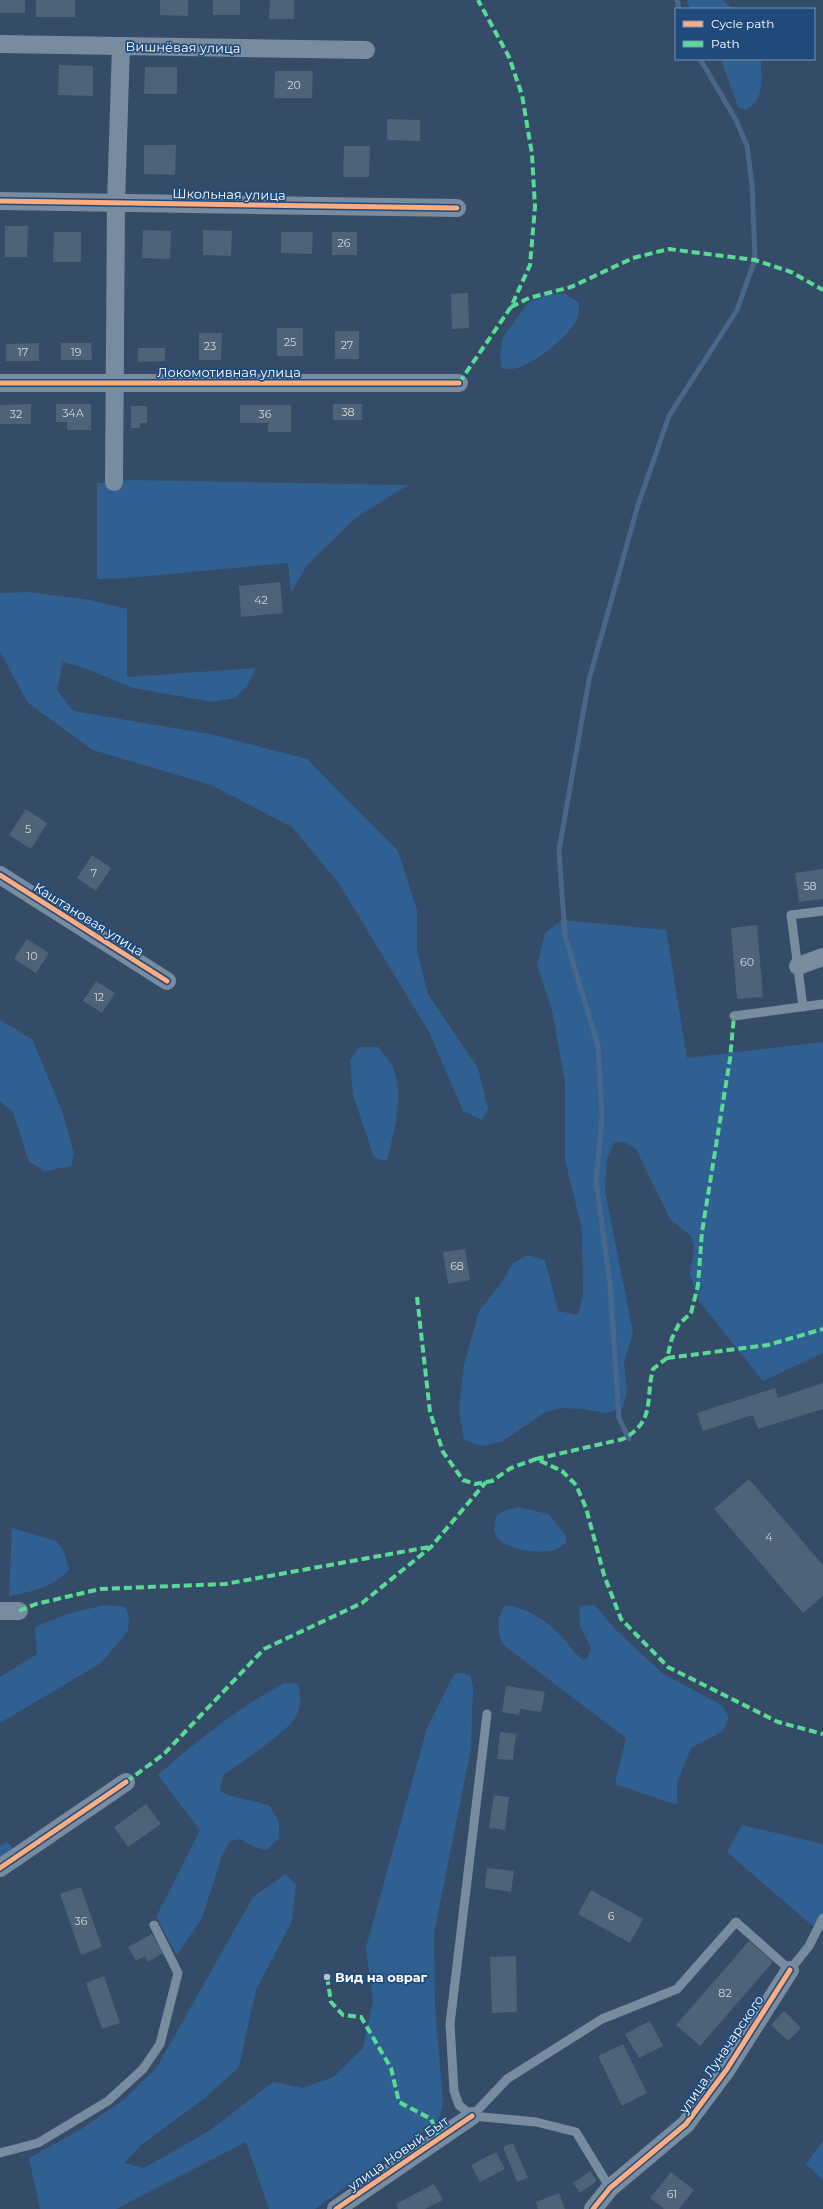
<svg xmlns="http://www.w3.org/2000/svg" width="823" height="2209" viewBox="0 0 823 2209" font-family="Montserrat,sans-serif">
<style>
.green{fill:#306091}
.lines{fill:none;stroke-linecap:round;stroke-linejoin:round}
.stream{stroke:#48678a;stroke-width:5}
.building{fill:#4e6278}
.service{stroke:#798b9e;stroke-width:9}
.minor{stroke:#798b9e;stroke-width:18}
.quiet{stroke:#5adb95;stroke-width:4;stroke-dasharray:8 4;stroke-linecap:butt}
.cycleway-casing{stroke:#1f4b7c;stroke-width:8}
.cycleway{stroke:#ffac80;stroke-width:5}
.poi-dot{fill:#b8c0ca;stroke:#1f4b7c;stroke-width:1.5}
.labels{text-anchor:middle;stroke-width:3.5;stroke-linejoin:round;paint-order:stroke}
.number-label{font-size:11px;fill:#d3d8dd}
.street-label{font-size:13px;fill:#fff;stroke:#1f4b7c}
.poi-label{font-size:13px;font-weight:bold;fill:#fff;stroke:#1f4b7c;text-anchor:start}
</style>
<rect width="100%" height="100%" fill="#344c67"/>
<!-- green -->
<path class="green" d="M687 0H723L732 9H690Z
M721 59H761C761 79 766 100 745 110L738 107Z
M564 293 579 303C579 309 579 315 576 321 569 337 517 380 501 367L500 353 503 337 528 303 547 295Z
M129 480 408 485 357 517 307 565 291 593 288 563 127 578 97 579V483Z
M29 592 89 600 127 609V677L256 668 246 687 235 698 213 702 133 688 85 668 63 662 57 690 73 711 215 735 307 759 398 851 417 910V951L428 994 478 1068 488 1109 482 1120 463 1111 429 1032 338 882 292 827 211 785 93 750 28 703 0 652V593Z
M562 920 666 930 687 1058 823 1042V1353L763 1381 699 1301 690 1274 694 1249 691 1236 670 1219 636 1149 624 1142 614 1143 607 1159 605 1191 633 1333 624 1362 627 1390 623 1408 606 1413 583 1409 563 1408 545 1412 503 1441 483 1446 464 1440 459 1410 464 1365 479 1311 502 1282 513 1263 528 1255 545 1260 558 1311 578 1315 583 1295 582 1229 565 1160V1083L552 1010 537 965 545 933Z
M0 1020 32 1039 62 1111 74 1154 71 1166 45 1171 29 1162 13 1112 0 1101Z
M360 1047H378C383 1054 392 1062 394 1070 404 1099 394 1129 388 1158L384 1161 374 1157 353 1095 350 1060Z
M518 1507 548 1514 566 1535V1543C562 1545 558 1549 555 1550 540 1554 503 1550 496 1535 493 1529 495 1522 496 1516L506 1510Z
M12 1528 56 1541 63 1549 69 1570C51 1588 34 1591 9 1596Z
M104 1605 125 1607 129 1616 128 1631 101 1663 0 1723V1677L37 1654 35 1627 68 1614Z
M595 1605 614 1628 662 1673 723 1706 729 1717 723 1731 691 1748 677 1783V1805L615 1784 626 1738 502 1644C498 1631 496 1618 505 1606 523 1606 542 1618 555 1630 566 1639 571 1651 583 1660L588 1657 591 1648 580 1626 579 1606Z
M463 1673 470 1675 473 1687 471 1748 434 1933 435 2007 443 2102 439 2120 315 2209H269L246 2142 116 2209H40L29 2158 80 2130 126 2098 157 2067 253 1897 286 1874 296 1885 292 1921 256 1990 239 2067 205 2098 141 2145 124 2163 144 2168 209 2131 273 2082 303 2088 333 2077 363 2048 373 2002 366 1947 427 1728 454 1674Z
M284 1683 298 1684C300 1695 302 1706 296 1717 290 1729 237 1766 223 1775L220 1790 227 1795 269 1805 279 1822V1838L267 1850 254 1847 240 1839 230 1841 222 1856 202 1918 177 1955 156 1917 200 1830 158 1775C197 1741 238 1708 284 1683Z
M742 1825 823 1844V1932L809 1923 727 1852Z
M7 1842 13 1848 8 1856 0 1861V1846Z
M823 2141V2180L806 2164Z"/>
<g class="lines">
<!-- stream -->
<path class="stream" d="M677 0 679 9
M629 1439 619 1418 610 1284 596 1180 602 1117 598 1046 565 936 559 850 589 680 638 505 669 416 737 310 755 260 752 185 747 146 736 120 700 59"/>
</g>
<!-- building -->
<path class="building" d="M0 0H25V13H0Z
M36 0H75V17H36Z
M160 0H188V16L160 15Z
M213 0H240V15H213Z
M270 0H294V19H269Z
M59 65 93 66V96L58 95Z
M145 67H177V94H144Z
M275 71H313L312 98H274Z
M387 119 420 120V141L387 140Z
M144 145H176L175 175 144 174Z
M344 146H370L369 177H343Z
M5 226H28L27 257H5Z
M143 230 171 231 170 259 142 258Z
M203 230 232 231 231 256 203 255Z
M54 232H81V262H53Z
M281 232H313L312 254 281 253Z
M332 232H357V255H332Z
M468 293 469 328 452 329 451 294Z
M277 328H303V356H277Z
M335 331H359V359H335Z
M199 333H222L221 360H199Z
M39 343V361H6V344Z
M61 343H91L92 360H61Z
M138 348H165V361L138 362Z
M31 404V424H0V405Z
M56 404H91V430H67V422H56Z
M333 404H362V420H333Z
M240 405H291V432H268V423H240Z
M131 406H147V423H140V428H131Z
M280 582 283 613 241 617 239 586Z
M26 809 47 823 31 849 9 835Z
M92 855 111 868 96 891 77 878Z
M823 869V899L799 902 795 873Z
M757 925 763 997 737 999 731 928Z
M27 939 49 953 36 973 14 959Z
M96 981 115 993 102 1013 83 1001Z
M465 1249 470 1280 448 1284 443 1252Z
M823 1383V1409L758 1429 753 1415 703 1431 697 1413 775 1388 778 1398Z
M749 1479 823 1565V1596L803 1613 714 1509Z
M506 1686 545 1692 541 1712 520 1709 519 1715 502 1712Z
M500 1732 516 1734 513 1760 497 1759Z
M494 1795 509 1797 505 1830 489 1828Z
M146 1804 161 1824 128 1847 114 1827Z
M487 1868 514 1871 511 1892 485 1888Z
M81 1887 102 1947 81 1955 60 1894Z
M591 1890 643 1919 630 1943 578 1914Z
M152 1934 163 1953 148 1962 145 1956 136 1961 128 1947Z
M749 1941 773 1962 700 2046 676 2025Z
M516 1956 517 2012 492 2013 490 1957Z
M104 1976 120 2023 102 2029 86 1983Z
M784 2011 801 2028 788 2041 771 2025Z
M650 2021 663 2046 639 2058 625 2034Z
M623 2044 647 2093 622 2106 598 2056Z
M513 2143 528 2178 517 2182 503 2147Z
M496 2152 505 2169 480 2182 471 2165Z
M590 2171 597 2181 580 2193 573 2183Z
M671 2172 694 2190 679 2209H664L650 2198Z
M434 2184 443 2200 425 2209H398L396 2204Z
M559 2193 565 2209H538L536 2202Z"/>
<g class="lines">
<!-- service -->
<path class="service" d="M803 1007 791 915 823 911
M734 1016 823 1004
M487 1714 450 2024 454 2091 459 2105 472 2116 536 2122 576 2132 610 2188
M472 2116 507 2079 602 2019 677 1989 736 1922 790 1970 809 1946 823 1918
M0 2153 38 2143 108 2101 143 2069 160 2044 178 1973 154 1925"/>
<!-- minor -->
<path class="minor" d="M0 44 366 50
M0 201 457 208
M0 383H459
M114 482 116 203 121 46
M0 875 167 981
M798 966 823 957
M0 1611H19
M0 1868 126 1782
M336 2209 472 2116
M593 2209 610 2188 686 2124 727 2069 790 1970"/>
<!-- quiet -->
<path class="quiet" d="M511 307 529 298 571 287 633 258 669 249 755 260 791 272 823 290
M459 383 511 307 530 265 535 207 532 154 522 95 509 57 478 0
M417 1297 430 1412 443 1452 463 1480 475 1484 492 1481 511 1468 536 1459 562 1471 576 1485 586 1508 604 1575 621 1619 668 1667 778 1722 823 1734
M667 1358 768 1345 823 1329
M536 1459 623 1439C656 1421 645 1400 653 1369L667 1358 672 1338 679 1324 691 1313 698 1285 702 1232 730 1059 734 1016
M19 1611 36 1604 100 1589 225 1584 429 1547
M126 1782 164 1754 264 1649 362 1603 431 1547 486 1482
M327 1977 331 2002 343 2015 361 2017 391 2068 399 2102 431 2119 440 2138"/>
<defs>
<path id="cycleway" d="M0 201 457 208
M0 383H459
M0 875 167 981
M0 1868 126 1782
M336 2209 472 2116
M593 2209 610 2188 686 2124 727 2069 790 1970"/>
</defs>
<!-- cycleway casing -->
<use href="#cycleway" class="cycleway-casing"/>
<!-- cycleway -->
<use href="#cycleway" class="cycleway"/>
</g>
<!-- markers -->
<circle class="poi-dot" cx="327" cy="1977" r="4"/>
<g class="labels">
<!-- number labels -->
<g class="number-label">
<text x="294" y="89">20</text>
<text x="344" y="247">26</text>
<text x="290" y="346">25</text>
<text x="347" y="349">27</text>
<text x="210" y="350">23</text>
<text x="23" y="356">17</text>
<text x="76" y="356">19</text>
<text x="348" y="416">38</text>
<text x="73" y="417">34А</text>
<text x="16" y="418">32</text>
<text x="265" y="418">36</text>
<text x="261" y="604">42</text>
<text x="28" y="833">5</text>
<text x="94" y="877">7</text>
<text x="810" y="890">58</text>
<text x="32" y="960">10</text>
<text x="747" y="966">60</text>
<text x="99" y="1001">12</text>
<text x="457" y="1270">68</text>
<text x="769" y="1541">4</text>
<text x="611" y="1920">6</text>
<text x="81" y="1925">36</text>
<text x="725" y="1997">82</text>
<text x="672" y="2198">61</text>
</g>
<!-- street labels -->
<g class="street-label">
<text transform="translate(183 47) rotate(1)" y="5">Вишнёвая улица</text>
<text transform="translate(229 194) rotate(1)" y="5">Школьная улица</text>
<text x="229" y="377">Локомотивная улица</text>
<text transform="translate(89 919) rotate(32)" y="5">Каштановая улица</text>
<text transform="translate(721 2054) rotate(-56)" y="5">улица Луначарского</text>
<text transform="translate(398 2153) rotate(-35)" y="5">улица Новый Быт</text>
</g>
<!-- poi labels -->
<g class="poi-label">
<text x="335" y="1982">Вид на овраг</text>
</g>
</g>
<!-- legend -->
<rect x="675" y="8" width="140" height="52" fill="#1f4b7c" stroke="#7993b0"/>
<rect x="683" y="21" width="20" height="6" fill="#ffac80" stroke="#7993b0"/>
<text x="711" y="28" font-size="12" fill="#ffffff">Cycle path</text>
<rect x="683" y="41" width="20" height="6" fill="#5adb95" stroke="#7993b0"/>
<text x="711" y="48" font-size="12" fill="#ffffff">Path</text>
</svg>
